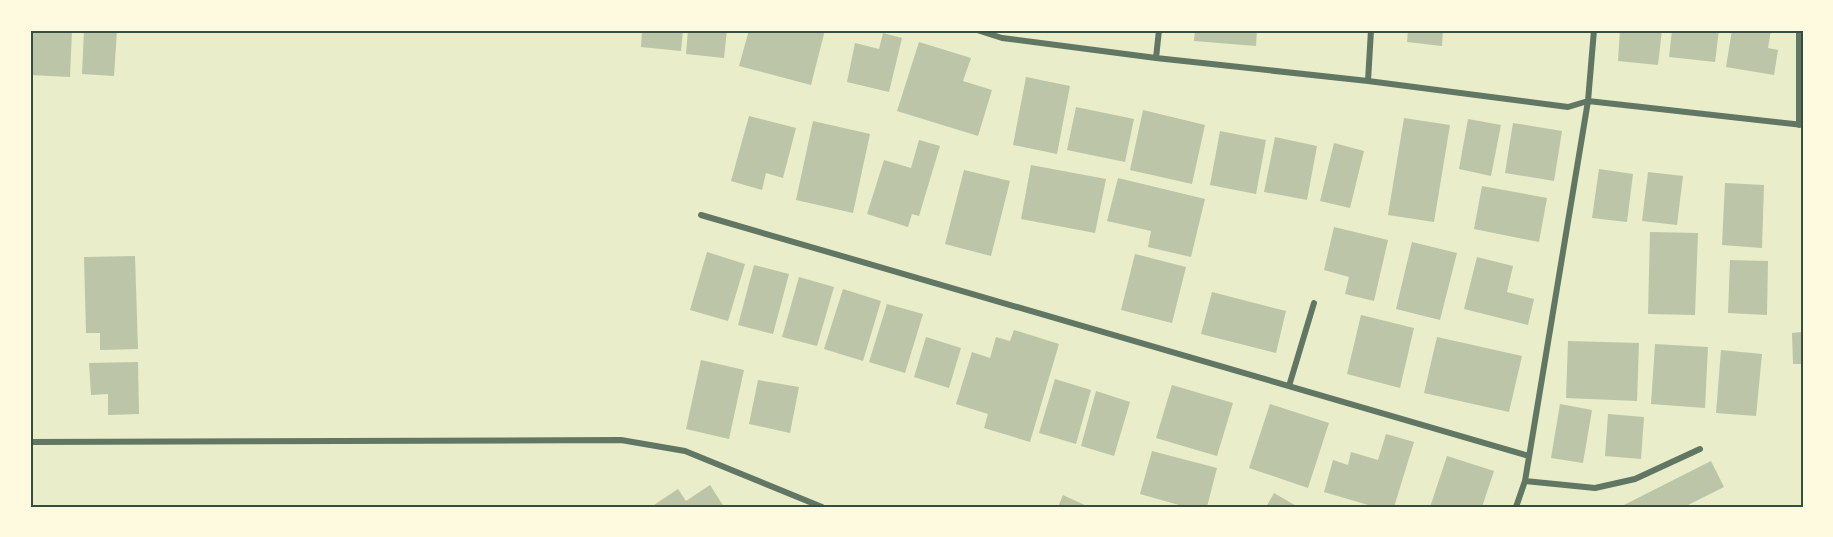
<svg xmlns="http://www.w3.org/2000/svg" width="1833" height="537" viewBox="0 0 1833 537" font-family="'Archivo Narrow',sans-serif">
<style>
.building{fill:#bcc5a7}
.lines{fill:none;stroke-linecap:round;stroke-linejoin:round}
.minor{stroke:#617663;stroke-width:6}
.neatline{fill:none;stroke:#344e41;stroke-width:2}
</style>
<rect width="100%" height="100%" fill="#e9edc9"/>
<!-- building -->
<path class="building" d="M30 30H72L70 77 30 75Z
M84 30H117L114 76 82 74Z
M642 30H683L681 51 641 47Z
M688 30H727L724 58 686 54Z
M749 30H825L811 85 739 66Z
M1195 30H1257L1256 46 1194 41Z
M1408 30H1443L1442 46 1407 42Z
M1620 30H1662L1658 65 1618 61Z
M1672 30H1719L1715 62 1669 57Z
M1732 30H1771L1768 48 1778 50 1774 75 1726 67Z
M883 33 902 38 889 92 847 82 855 43 879 49Z
M919 42 971 58 963 81 992 90 978 136 897 111Z
M1026 77 1070 86 1057 154 1013 145Z
M1076 107 1134 119 1125 162 1067 150Z
M1143 110 1205 125 1192 184 1130 170Z
M749 116 796 128 783 178 766 173 762 190 731 181Z
M1404 118 1450 125 1434 222 1388 215Z
M1468 119 1501 125 1491 176 1459 169Z
M813 121 870 134 853 213 796 200Z
M1513 123 1562 131 1554 181 1505 173Z
M1220 131 1266 140 1256 194 1210 185Z
M1275 137 1317 146 1307 200 1264 192Z
M919 140 940 146 919 216 912 214 908 227 867 214 884 160 911 168Z
M1334 143 1364 151 1350 208 1320 201Z
M1031 165 1106 179 1095 233 1021 219Z
M1599 169 1633 174 1627 222 1592 218Z
M964 170 1010 181 991 256 945 244Z
M1648 172 1683 176 1677 225 1642 221Z
M1118 178 1205 199 1191 257 1148 247 1151 231 1107 221Z
M1725 183 1764 185 1762 248 1722 245Z
M1482 186 1547 198 1539 242 1474 229Z
M1334 227 1388 240 1374 301 1345 294 1349 277 1324 270Z
M1650 232 1698 233 1695 315 1648 314Z
M1412 242 1457 253 1440 320 1396 309Z
M707 252 745 264 728 321 690 310Z
M1135 254 1186 267 1172 323 1121 310Z
M135 256 138 349 100 350V333H86L84 257Z
M1477 257 1513 266 1507 292 1534 299 1528 325 1464 309Z
M1730 260 1768 261 1767 315 1728 313Z
M754 265 789 274 773 334 738 325Z
M799 277 834 287 817 346 782 337Z
M843 289 881 301 863 361 824 349Z
M1212 292 1286 311 1276 353 1201 334Z
M887 304 923 314 905 373 869 362Z
M1361 315 1414 328 1400 388 1347 374Z
M1014 330 1059 344 1030 442 984 428 988 414 956 404 972 352 990 358 996 337 1010 341Z
M1803 332V364H1793L1792 333Z
M926 337 961 348 949 388 914 377Z
M1437 337 1522 356 1509 412 1424 393Z
M1568 341 1639 343 1637 401 1566 398Z
M1655 344 1708 347 1705 408 1651 404Z
M1721 350 1762 354 1756 416 1716 413Z
M701 360 744 370 729 439 686 429Z
M138 362 139 414 108 415V394L91 395 89 363Z
M1055 379 1091 390 1076 444 1039 433Z
M758 380 799 387 790 433 749 424Z
M1172 385 1233 403 1217 456 1156 438Z
M1096 391 1130 402 1114 456 1081 446Z
M1270 404 1329 423 1308 488 1249 468Z
M1560 404 1592 410 1583 463 1551 458Z
M1608 414 1644 417 1641 459 1605 456Z
M1386 434 1414 442 1394 507H1375L1324 492 1333 460 1348 465 1351 452 1378 460Z
M1152 451 1217 468 1207 507H1186L1140 494Z
M1447 456 1494 471 1482 507H1430Z
M1711 461 1724 487 1684 507H1620Z
M710 485 724 507H655L654 505 678 489 686 501Z
M1274 493 1298 507H1266Z
M1063 495 1089 507H1058Z"/>
<g class="lines">
<!-- minor -->
<path class="minor" d="M977 30 1002 38 1156 58 1368 81 1568 107 1588 101 1803 125
M1799 30V125
M1156 58 1159 30
M1368 81 1371 30
M701 215 1529 456
M1289 386 1314 303
M30 442 621 440 685 451 822 507
M1525 481 1595 488 1635 479 1700 449
M1516 507 1525 481 1588 101 1594 30"/>
</g>
<!-- border -->
<rect width="1833" height="537" fill="none" stroke="#fefae0" stroke-width="63"/>
<rect x="32" y="32" width="1770" height="474" class="neatline"/>
</svg>
